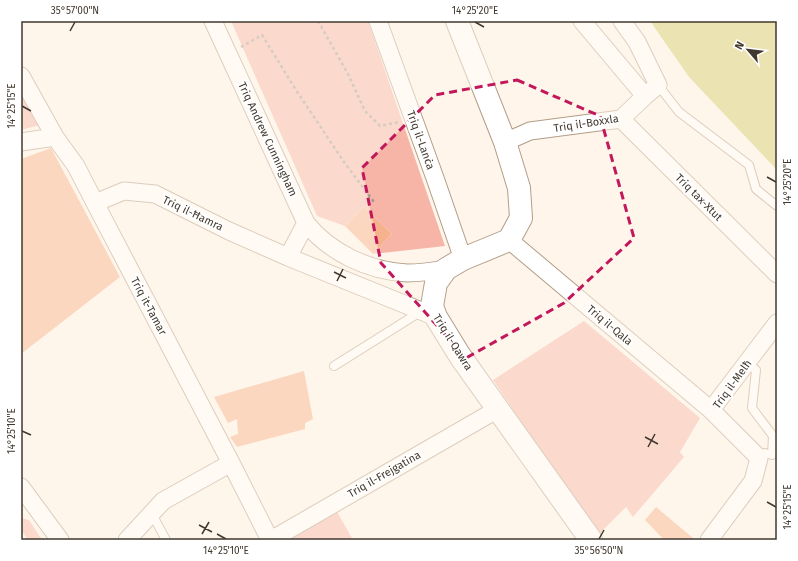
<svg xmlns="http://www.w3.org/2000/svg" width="798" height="561" viewBox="0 0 798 561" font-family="'Fira Sans',sans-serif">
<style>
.green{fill:#f7b5a8}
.water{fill:#d4cd70}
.building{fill:#f5b28d}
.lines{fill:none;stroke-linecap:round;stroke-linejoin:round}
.lane-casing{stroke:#b39d86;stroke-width:10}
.street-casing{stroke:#b39d86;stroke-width:19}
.secondary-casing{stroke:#b39d86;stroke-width:24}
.path{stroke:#a39a90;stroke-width:2.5;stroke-dasharray:3 3;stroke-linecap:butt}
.lane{stroke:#fff;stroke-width:8}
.street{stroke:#fff;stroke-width:17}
.secondary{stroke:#fff;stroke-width:22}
.marked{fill:none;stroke:#c2185b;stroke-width:3;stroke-dasharray:8 5;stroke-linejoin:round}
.ticks{fill:none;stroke:#41382e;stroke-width:1.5}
.labels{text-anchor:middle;stroke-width:4;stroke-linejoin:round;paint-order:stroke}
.street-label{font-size:11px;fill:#41382e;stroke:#fff}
.neatline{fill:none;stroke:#41382e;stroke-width:1.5}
.ticks-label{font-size:10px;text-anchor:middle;fill:#41382e}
</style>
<rect width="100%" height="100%" fill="#fff5eb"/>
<!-- green -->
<path class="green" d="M231 21H368L445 246 373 254 392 234 364 207 345 226 317 216Z
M21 79 44 124 21 130Z
M584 321 700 418 680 452 684 457 633 517 626 507 598 535 493 380Z
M336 510 353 540H287Z
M21 518 29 520 42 540H28L21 530Z"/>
<!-- water -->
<path class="water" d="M650 21H777V170L689 77Z"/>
<!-- building -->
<path class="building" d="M51 148 120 277 21 354V159Z
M364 207 392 234 373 254 345 226Z
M304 371 313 419 305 423V429L237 447 230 437 238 434 237 419 228 423 214 397Z
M656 507 693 538 691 540H664L645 520Z"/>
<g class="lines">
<defs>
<path id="lane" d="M658 85 679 112 749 165 756 189 777 206
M747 363 756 370 752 408 773 436 772 455 765 453 759 458
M334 366 420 312
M152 514 166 540"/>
<path id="street" d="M213 21 306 223 288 257
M378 21 435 178 463 259
M582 21 645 96
M21 76 55 137 76 166 95 203 231 463 270 540
M621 119 777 274
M21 142 55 137
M505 142 530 131 621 119 645 96 658 85 637 42 622 21
M95 203 124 191 155 194 229 231 288 257 436 317
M306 223C330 253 369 271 407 273 420 273 434 271 446 269
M509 240 711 410 759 458 753 481 709 540
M711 410 777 323
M21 487 60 540
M127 540 163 501 231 463
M271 540 498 409"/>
<path id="secondary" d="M457 21 505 142 519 188 521 218 509 240 463 259 446 269 436 283 432 306 436 317 460 356 591 540"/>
</defs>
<!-- lane casing -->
<use href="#lane" class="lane-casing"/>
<!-- street casing -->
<use href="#street" class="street-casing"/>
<!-- secondary casing -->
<use href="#secondary" class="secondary-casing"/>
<!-- path -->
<path class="path" d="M318 21 348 74 365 111 380 126 399 122
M241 47 262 35 296 90 344 162 374 202"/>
<!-- lane -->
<use href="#lane" class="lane"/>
<!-- street -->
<use href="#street" class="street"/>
<!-- secondary -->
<use href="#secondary" class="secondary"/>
</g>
<!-- marked area -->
<path d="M0 0H798V561H0ZM517 80 600 116 634 238 564 303 466 358 381 263 362 168 435 95Z" fill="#fff5eb" fill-opacity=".55" fill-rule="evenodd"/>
<path class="marked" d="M517 80 600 116 634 238 564 303 466 358 381 263 362 168 435 95Z"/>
<!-- ticks -->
<path class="ticks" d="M475 22 484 27M70 31 75 22M22 106 31 111M767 177 776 182M334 272 346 278M337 281 343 269M22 431 31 435M645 437 658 444M648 447 655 434M767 502 776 507M199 525 212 532M202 534 209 522M217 534 226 539M599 539 604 530"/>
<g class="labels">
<!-- street labels -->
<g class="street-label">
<text transform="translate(586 123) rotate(-9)" y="4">Triq il-Boxxla</text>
<text transform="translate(268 139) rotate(65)" y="4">Triq Andrew Cunningham</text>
<text transform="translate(421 140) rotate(70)" y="4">Triq il-Lanċa</text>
<text transform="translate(699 197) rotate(45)" y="4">Triq tax-Xtut</text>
<text transform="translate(193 213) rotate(26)" y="4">Triq il-Ħamra</text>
<text transform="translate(149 306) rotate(62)" y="4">Triq it-Tamar</text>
<text transform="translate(610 325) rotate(40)" y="4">Triq il-Qala</text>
<text transform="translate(453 342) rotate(58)" y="4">Triq il-Qawra</text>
<text transform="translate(732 384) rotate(-54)" y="4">Triq il-Melħ</text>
<text transform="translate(384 474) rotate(-30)" y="4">Triq il-Frejgatina</text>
</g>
</g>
<!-- border -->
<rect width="798" height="561" fill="none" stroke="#ffffff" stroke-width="44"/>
<!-- north arrow -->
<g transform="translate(748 50) rotate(298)" stroke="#ffffff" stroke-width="3" paint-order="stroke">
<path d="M0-3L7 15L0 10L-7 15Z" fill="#41382e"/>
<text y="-6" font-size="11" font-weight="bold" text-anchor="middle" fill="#41382e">N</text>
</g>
<rect x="22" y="22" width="754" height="517" class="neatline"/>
<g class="ticks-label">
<text x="75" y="14">35°57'00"N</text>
<text x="475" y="14">14°25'20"E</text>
<text transform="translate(11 106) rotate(-90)" y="4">14°25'15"E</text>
<text transform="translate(787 182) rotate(-90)" y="4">14°25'20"E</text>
<text transform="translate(11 431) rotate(-90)" y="4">14°25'10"E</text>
<text transform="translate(787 507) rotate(-90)" y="4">14°25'15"E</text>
<text x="226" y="554">14°25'10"E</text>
<text x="599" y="554">35°56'50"N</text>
</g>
</svg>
